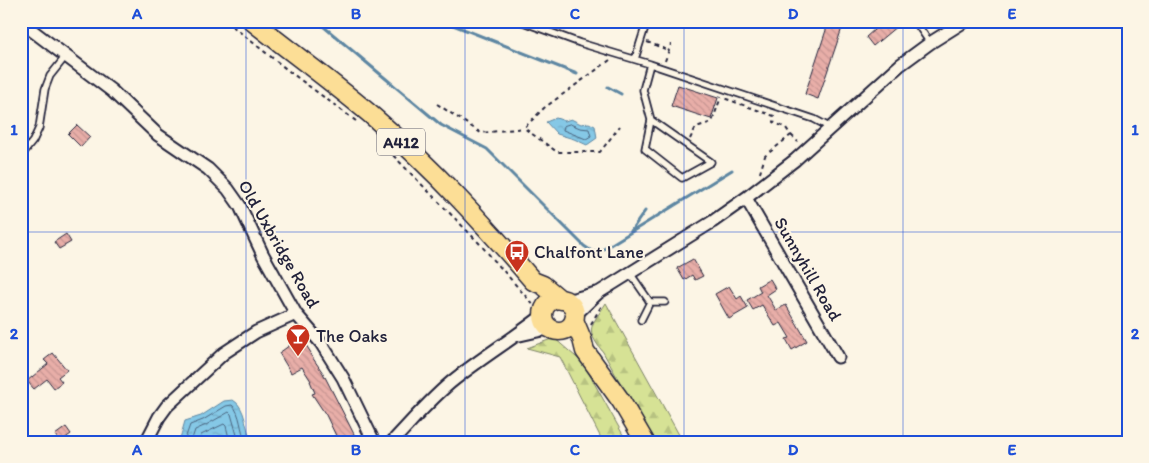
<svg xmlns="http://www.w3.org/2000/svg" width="1149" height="463" viewBox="0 0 1149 463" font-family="Itim,sans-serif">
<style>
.forest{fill:url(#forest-firs);stroke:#7c8268}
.water{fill:url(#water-ripples);stroke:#5d86a2}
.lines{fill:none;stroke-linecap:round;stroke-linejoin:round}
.shore{stroke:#4a647f;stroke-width:1}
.stream{stroke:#5d86a2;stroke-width:3}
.building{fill:url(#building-back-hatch);stroke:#22223b}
.lane-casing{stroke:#22223b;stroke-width:9}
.street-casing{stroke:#22223b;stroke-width:15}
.primary-casing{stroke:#22223b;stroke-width:21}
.path{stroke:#22223b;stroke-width:2;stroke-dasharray:4 4;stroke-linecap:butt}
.lane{stroke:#fcf5e5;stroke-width:5.5}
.street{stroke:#fcf5e5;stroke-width:11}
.primary{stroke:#fcde96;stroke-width:18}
.grid{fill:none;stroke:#1d4ed8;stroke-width:1;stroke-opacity:0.55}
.labels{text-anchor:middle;stroke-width:4.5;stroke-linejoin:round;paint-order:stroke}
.shield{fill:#fcf5e5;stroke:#63616e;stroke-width:1}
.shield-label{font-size:16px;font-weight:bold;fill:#22223b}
.street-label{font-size:18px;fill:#22223b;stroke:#fcf5e5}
.poi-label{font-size:18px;fill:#22223b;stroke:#fcf5e5;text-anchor:start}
.neatline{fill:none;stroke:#1d4ed8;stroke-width:2}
.grid-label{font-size:16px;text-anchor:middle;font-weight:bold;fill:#1d4ed8}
</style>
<defs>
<pattern id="forest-firs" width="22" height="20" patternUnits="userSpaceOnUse" patternTransform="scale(1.25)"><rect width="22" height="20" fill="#d6e295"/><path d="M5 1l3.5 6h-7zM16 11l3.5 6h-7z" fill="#b7c281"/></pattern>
<pattern id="water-ripples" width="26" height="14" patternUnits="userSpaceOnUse" patternTransform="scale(1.25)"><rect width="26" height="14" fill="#85c8e6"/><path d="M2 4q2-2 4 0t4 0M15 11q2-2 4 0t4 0" fill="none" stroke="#73acc6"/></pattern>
<pattern id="building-back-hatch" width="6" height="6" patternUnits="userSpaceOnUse" patternTransform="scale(1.25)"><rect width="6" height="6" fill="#e8aea8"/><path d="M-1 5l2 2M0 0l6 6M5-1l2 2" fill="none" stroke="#c79592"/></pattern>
</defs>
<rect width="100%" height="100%" fill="#fcf5e5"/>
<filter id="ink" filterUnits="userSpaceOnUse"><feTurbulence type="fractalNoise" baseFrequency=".02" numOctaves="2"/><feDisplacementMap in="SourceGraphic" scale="10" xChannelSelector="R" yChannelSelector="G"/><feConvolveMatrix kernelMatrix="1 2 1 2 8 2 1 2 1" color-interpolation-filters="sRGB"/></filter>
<g filter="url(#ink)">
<!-- forest -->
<path class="forest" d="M606 303 683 442H653L603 352C584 328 591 327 606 303Z
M554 338 583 363 627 442H603L560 357 527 348Z"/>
<!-- water -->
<path class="water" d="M556 118 565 121 571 119 581 124 589 123 595 126 597 138 587 145 574 139 557 134 546 122Z
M233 400C246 407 245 429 252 442H179L185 421 201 416 224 401Z"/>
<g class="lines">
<!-- shore -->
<path class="shore" d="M570 124 580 128 589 129 591 136 586 139 563 130 564 126Z
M184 442 190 425 203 420 226 406 232 405C241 413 240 431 246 442
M191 442 195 430 206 425 229 412 231 414 239 442
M199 442 201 435 224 424 226 426 230 442"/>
<!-- stream -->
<path class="stream" d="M317 21 441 125 487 149 584 246 593 252 602 250 732 170
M443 21 577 74
M608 87 621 94
M631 231 645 211"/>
</g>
<!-- building -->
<path class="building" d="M829 21 843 25 818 99 805 94Z
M884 21H903L873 46 866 37Z
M678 85 718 98 711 119 671 106Z
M77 125 90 137 81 147 68 134Z
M66 234 71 242 59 249 54 242Z
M693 259 703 276 695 280 692 275 684 280 677 268Z
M770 279 776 289 767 295 776 310 786 305 807 341 792 350 786 339 790 338 781 323 775 326 762 305 753 310 747 300 761 292 758 286Z
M729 286 737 299 741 296 748 308 729 319 715 294Z
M300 338 304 346 306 345 311 353 310 354 323 373 358 442H339L326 415 312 394 315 393 310 381H311L302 367 291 373 279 353Z
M53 353 67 370 58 377 62 382 54 388 47 379 34 389 27 381 48 364 44 360Z
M66 427 71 434 60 442 55 435Z"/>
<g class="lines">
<defs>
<path id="lane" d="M520 21 580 43 650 64 814 119 831 128
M915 21 930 43
M635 59 647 21
M650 64 643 90 651 120 711 162 682 178 645 149 651 120
M21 156 33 141 39 128 45 89 50 76 66 56
M630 273 650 302
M650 302H665
M641 320 650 302"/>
<path id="street" d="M21 22 112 91 158 135 208 169 228 189 240 206 263 255 296 314 321 343 343 378 374 442
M746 198 838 357
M566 301 596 293
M575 315 598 293 712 222 746 198 795 160 900 65 930 43 965 21
M520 335 542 330H553
M146 442 159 417 167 406 224 353 256 332 296 314
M392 442C413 420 432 397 455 379 483 357 514 338 542 316"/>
<path id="primary" d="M252 21C293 54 337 85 377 120 434 169 484 224 533 281L543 285 561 300
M543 315a16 16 0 1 1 32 0a16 16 0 1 1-32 0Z
M574 320 582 339 585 351 621 401 645 442"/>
</defs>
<!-- lane casing -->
<use href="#lane" class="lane-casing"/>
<!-- street casing -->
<use href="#street" class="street-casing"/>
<!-- primary casing -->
<use href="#primary" class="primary-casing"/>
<!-- path -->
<path class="path" d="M226 21 290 72 356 121
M647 42 668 50
M610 60 544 108 524 128 557 152H600L620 126
M665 61 671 44
M718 96 774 116 773 122 786 128 791 135 765 156 760 173
M437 104 481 133 524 128
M791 135 798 142
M690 139 696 127 712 122 721 97
M382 144 479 243 536 308
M591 324 602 305"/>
<!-- lane -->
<use href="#lane" class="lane"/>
<!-- street -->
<use href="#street" class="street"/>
<!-- primary -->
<use href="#primary" class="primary"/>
</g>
</g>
<!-- grid -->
<path class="grid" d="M246 21V442M465 21V442M684 21V442M903 21V442M21 232H1128"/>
<!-- icons -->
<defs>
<symbol id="bus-pin" viewBox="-11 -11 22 30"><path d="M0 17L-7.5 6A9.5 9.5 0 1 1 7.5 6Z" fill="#c8321e" stroke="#fcf5e5"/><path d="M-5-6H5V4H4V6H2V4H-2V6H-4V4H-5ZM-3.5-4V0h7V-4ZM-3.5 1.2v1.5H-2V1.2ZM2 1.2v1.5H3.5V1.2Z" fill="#fff"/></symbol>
<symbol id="bar-pin" viewBox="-11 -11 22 30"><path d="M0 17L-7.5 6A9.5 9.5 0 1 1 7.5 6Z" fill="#c8321e" stroke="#fcf5e5"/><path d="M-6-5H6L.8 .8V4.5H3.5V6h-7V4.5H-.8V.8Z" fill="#fff"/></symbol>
</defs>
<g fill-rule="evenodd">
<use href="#bus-pin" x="503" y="238" width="28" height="38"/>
<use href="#bar-pin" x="284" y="322" width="28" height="38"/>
</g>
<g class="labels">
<!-- shield labels -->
<rect class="shield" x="377" y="128.5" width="48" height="27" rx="4"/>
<g class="shield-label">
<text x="401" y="148">A412</text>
</g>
<!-- street labels -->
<g class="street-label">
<text transform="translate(279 244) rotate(60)" y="6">Old Uxbridge Road</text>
<text transform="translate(808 269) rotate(60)" y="6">Sunnyhill Road</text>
</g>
<!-- poi labels -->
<g class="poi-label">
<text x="534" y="258">Chalfont Lane</text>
<text x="316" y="342">The Oaks</text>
</g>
</g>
<!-- margin -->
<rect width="1149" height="463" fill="none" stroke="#fcf5e5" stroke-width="55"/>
<rect x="28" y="28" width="1094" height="408" class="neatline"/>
<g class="grid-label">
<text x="137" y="19">A</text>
<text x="356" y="19">B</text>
<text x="575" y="19">C</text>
<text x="793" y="19">D</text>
<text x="1012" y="19">E</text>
<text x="14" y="135">1</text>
<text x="1135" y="135">1</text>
<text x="14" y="339">2</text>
<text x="1135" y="339">2</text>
<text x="137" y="455">A</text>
<text x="356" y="455">B</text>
<text x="575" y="455">C</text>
<text x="793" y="455">D</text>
<text x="1012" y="455">E</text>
</g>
</svg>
